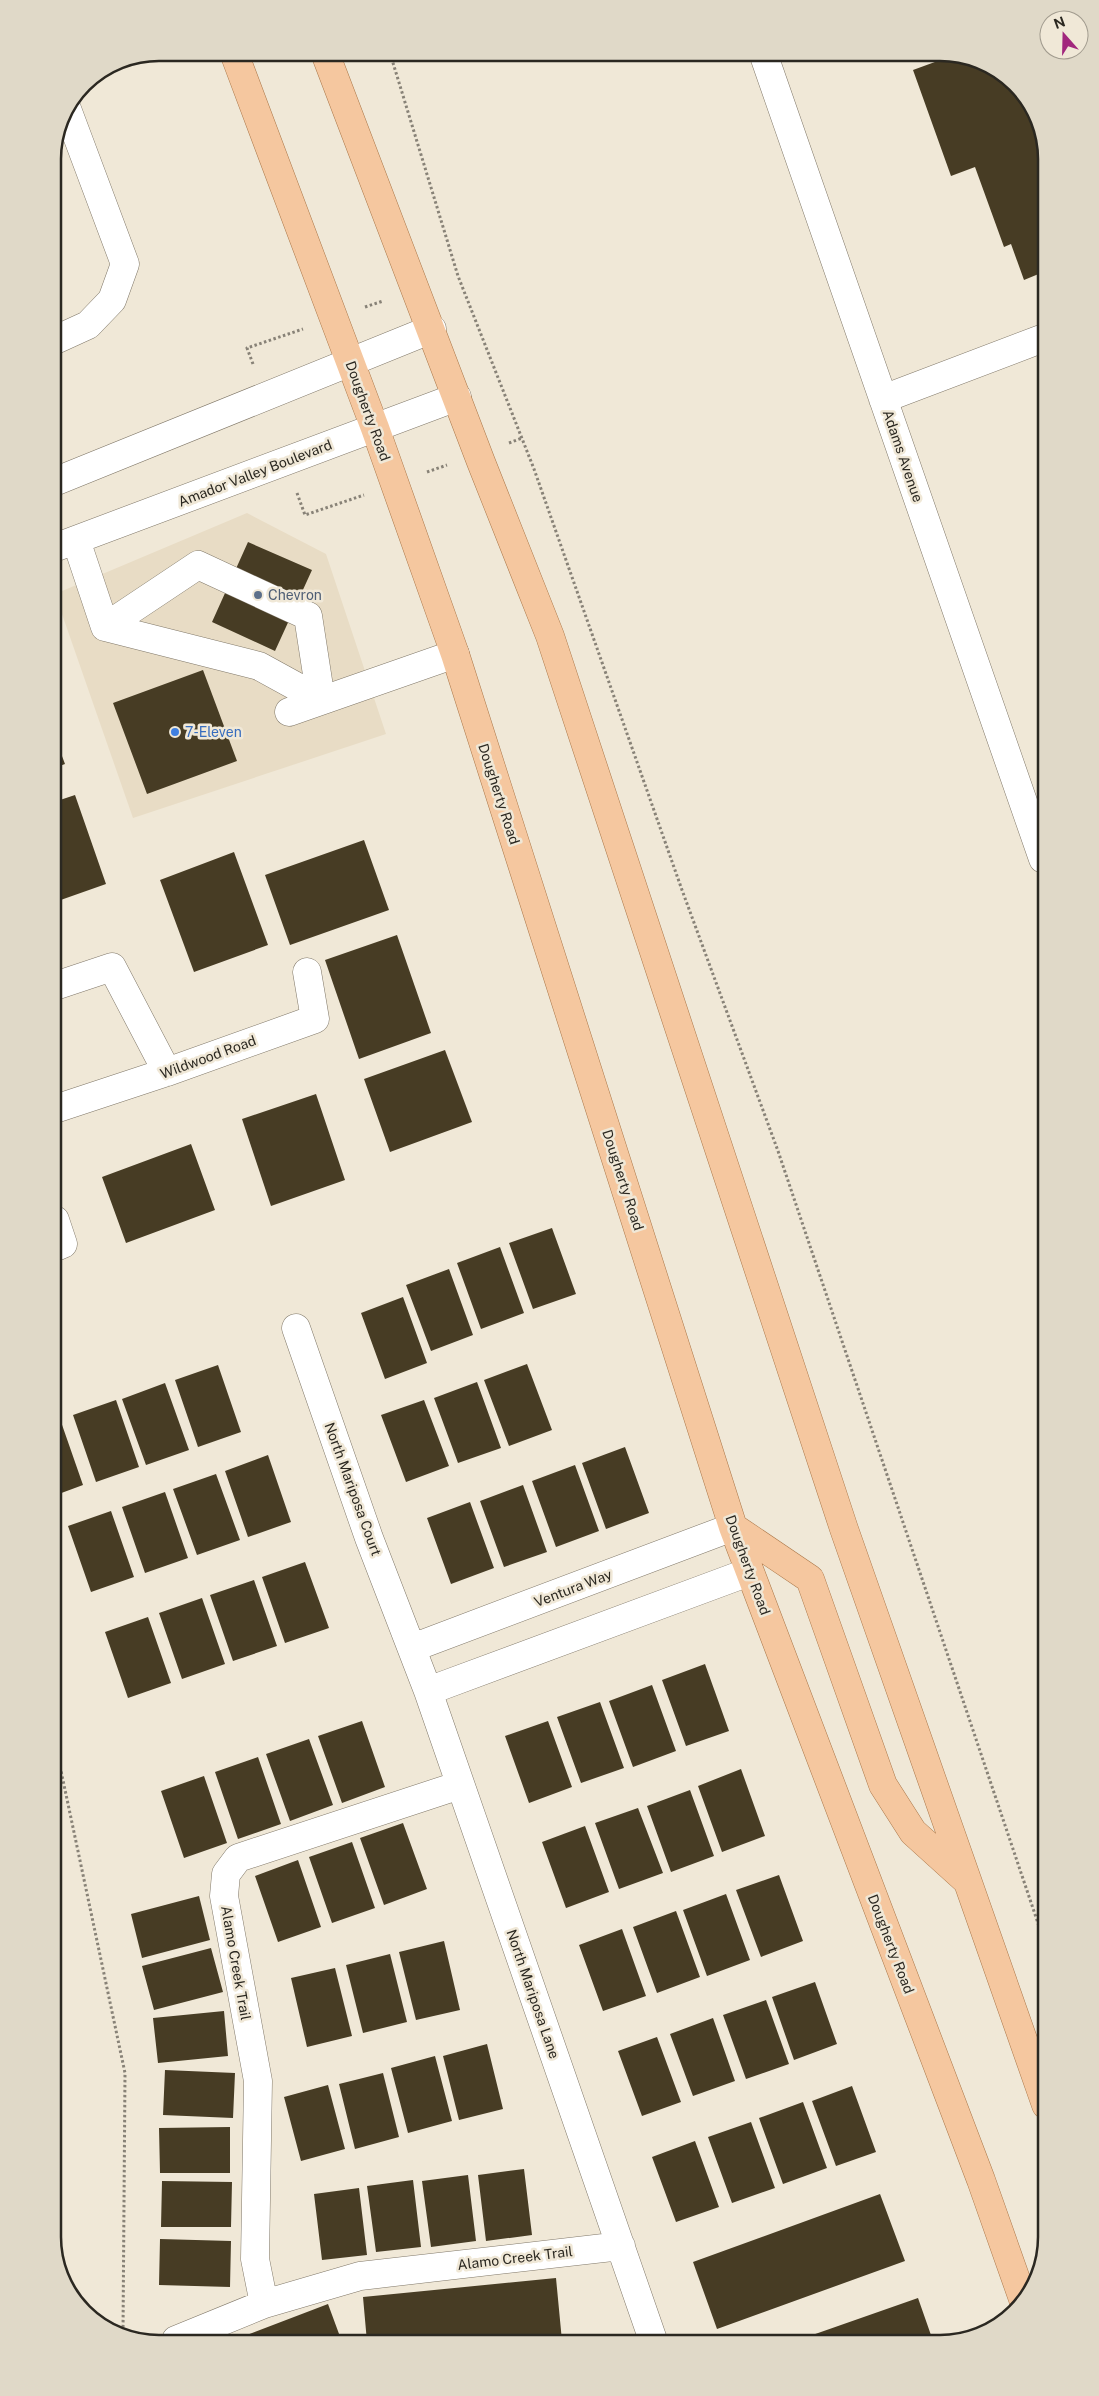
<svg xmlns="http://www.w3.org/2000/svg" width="1099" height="2396" viewBox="0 0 1099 2396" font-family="'Public Sans',sans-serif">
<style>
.built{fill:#e8dcc5}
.building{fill:#473c24}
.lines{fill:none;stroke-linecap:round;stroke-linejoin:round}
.minor-casing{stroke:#807869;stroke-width:29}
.major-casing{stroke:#aa7749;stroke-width:29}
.path{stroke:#888277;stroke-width:3;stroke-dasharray:2.5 2.5;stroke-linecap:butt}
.minor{stroke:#fff;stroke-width:28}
.major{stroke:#f5c79f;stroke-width:28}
.service-dot{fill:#5c6f8a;stroke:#f0e8d7;stroke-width:2}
.shop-dot{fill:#3f7fe0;stroke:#f0e8d7;stroke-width:2}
.labels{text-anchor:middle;stroke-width:5;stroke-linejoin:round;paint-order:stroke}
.street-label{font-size:14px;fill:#2b2821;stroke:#f0e8d7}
.service-label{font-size:14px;fill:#4e5e75;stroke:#f0e8d7;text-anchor:start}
.shop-label{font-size:14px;fill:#366cbe;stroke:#f0e8d7;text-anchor:start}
.rim{fill:none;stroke:#2b2821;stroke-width:2.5}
</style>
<rect width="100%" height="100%" fill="#f0e8d7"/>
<!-- built -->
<path class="built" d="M247 513 326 554 386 734 133 818 55 594Z"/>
<!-- building -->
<path class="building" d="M954 55 1005 74 1041 124V273L1024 280 1011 244 1004 247 975 167 951 176 913 70Z
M248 542 312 570 275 651 212 622Z
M203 670 237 761 147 794 113 703Z
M54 735 65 764 54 768Z
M75 795 106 884 55 902 54 802Z
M364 840 389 910 290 945 265 875Z
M234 852 268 945 194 972 160 880Z
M397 935 431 1033 359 1059 325 960Z
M445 1050 472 1122 390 1152 364 1079Z
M316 1094 345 1180 271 1206 242 1119Z
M191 1144 215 1210 126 1243 102 1177Z
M552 1228 576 1294 533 1309 509 1243Z
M500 1247 524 1313 481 1329 457 1263Z
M449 1269 473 1335 431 1351 406 1285Z
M403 1297 427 1363 385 1379 361 1313Z
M527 1364 552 1430 509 1446 484 1380Z
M218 1365 241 1432 198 1447 175 1380Z
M477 1382 501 1448 458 1463 434 1398Z
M165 1383 189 1450 146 1465 122 1399Z
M116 1400 139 1467 96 1482 73 1415Z
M424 1400 449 1466 406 1482 381 1415Z
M60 1419 83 1485 56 1495V1420Z
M625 1447 649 1513 606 1529 582 1463Z
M268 1455 291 1522 248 1537 225 1471Z
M575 1465 599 1531 556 1547 532 1481Z
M216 1474 240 1540 197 1555 173 1489Z
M523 1485 547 1552 504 1567 480 1501Z
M165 1492 188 1558 145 1573 122 1507Z
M470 1502 494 1568 451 1584 427 1518Z
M111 1511 134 1577 91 1592 68 1526Z
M305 1562 329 1628 285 1643 262 1577Z
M254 1580 277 1646 233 1661 210 1595Z
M202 1598 225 1664 182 1679 159 1613Z
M148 1617 171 1683 128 1698 105 1632Z
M705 1664 729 1731 686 1746 662 1680Z
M652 1685 676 1751 633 1767 609 1701Z
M600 1702 624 1768 581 1783 557 1717Z
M362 1721 385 1787 342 1803 318 1736Z
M548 1721 572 1787 529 1803 505 1736Z
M309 1739 333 1805 290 1821 266 1754Z
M258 1757 281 1824 238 1839 215 1772Z
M741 1769 765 1836 722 1852 698 1786Z
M204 1776 227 1843 184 1858 161 1791Z
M690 1790 714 1856 671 1872 647 1806Z
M638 1808 663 1873 619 1889 595 1823Z
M403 1823 427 1889 384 1905 360 1838Z
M585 1826 609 1892 566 1908 542 1842Z
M352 1842 375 1908 332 1923 309 1857Z
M298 1860 321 1927 278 1942 255 1876Z
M779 1875 803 1941 761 1957 736 1890Z
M726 1894 750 1960 707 1976 683 1910Z
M199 1896 210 1940 142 1958 131 1914Z
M676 1911 700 1977 657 1993 633 1927Z
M622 1929 646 1996 603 2011 579 1945Z
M444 1941 460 2010 416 2020 399 1952Z
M211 1948 223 1992 154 2010 142 1966Z
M390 1954 407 2022 363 2033 346 1965Z
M335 1968 352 2036 307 2047 291 1978Z
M815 1982 837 2044 794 2060 772 1997Z
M766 2000 789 2064 746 2079 723 2015Z
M224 2011 228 2056 158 2063 153 2018Z
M713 2018 735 2081 693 2096 670 2034Z
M657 2037 681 2102 642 2116 618 2051Z
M487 2044 503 2109 459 2120 443 2056Z
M435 2056 452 2121 408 2133 391 2068Z
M165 2070 235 2073 233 2118 163 2115Z
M383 2073 399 2137 355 2149 339 2084Z
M328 2085 345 2149 301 2161 284 2097Z
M852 2086 876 2152 836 2166 812 2101Z
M803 2102 827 2168 783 2184 759 2118Z
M751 2122 775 2188 732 2203 708 2137Z
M230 2127V2173H160L159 2128Z
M695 2141 719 2207 676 2222 652 2157Z
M524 2169 532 2235 486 2241 478 2175Z
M468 2175 476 2241 431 2247 422 2181Z
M413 2180 421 2247 376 2252 367 2186Z
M162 2181 232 2182 231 2227H161Z
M359 2188 367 2255 322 2260 314 2194Z
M880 2194 905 2261 717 2329 693 2262Z
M160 2239 231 2241 230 2287 159 2285Z
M556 2278 562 2341 367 2342 363 2297Z
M918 2298 932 2338 801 2339Z
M328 2304 342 2342 226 2343Z"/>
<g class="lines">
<defs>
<path id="minor" d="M763 53 1043 859
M53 341 88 325 112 300 125 264 67 109
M883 399 1041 339
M54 482 432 329
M76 540 105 627 259 666 321 700
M54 548 457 397
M105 627 198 565 308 616 321 700
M289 712 455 654
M55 986 112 967 167 1072
M55 1109 167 1072 315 1019 307 972
M55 1220 63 1244 56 1247
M296 1328 369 1538 428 1691 653 2340
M412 1648 733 1527
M428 1691 749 1572
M264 2304 255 2259 258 2081 224 1896 226 1874 238 1858 460 1785
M176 2340 264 2304 360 2276 621 2246"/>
<path id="major" d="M234 53 375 428 455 654 733 1527 981 2180 1024 2302
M325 53 481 462 550 636 844 1529 1046 2105
M733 1527 810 1579 883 1785 913 1832 966 1880"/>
</defs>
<!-- minor casing -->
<use href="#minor" class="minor-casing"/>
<!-- major casing -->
<use href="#major" class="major-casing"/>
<!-- path -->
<path class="path" d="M390 53 458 276 534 469 682 890 778 1151 1046 1947
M365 307 383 301
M253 364 247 348 303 329
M509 443 522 438
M427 472 447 465
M297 493 305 515 364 495
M57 1752 125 2073 123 2332"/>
<!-- minor -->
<use href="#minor" class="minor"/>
<!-- major -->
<use href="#major" class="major"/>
</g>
<!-- markers -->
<circle class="service-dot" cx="258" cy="595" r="5"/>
<circle class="shop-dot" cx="175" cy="732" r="5"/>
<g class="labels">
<!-- street labels -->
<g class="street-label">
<text transform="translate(368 411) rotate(70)" y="5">Dougherty Road</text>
<text transform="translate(903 456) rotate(71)" y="5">Adams Avenue</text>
<text transform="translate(255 473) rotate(-21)" y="5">Amador Valley Boulevard</text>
<text transform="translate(499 794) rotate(72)" y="5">Dougherty Road</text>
<text transform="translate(208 1057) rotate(-20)" y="5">Wildwood Road</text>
<text transform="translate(623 1180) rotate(72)" y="5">Dougherty Road</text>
<text transform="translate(353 1489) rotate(70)" y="5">North Mariposa Court</text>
<text transform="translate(748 1565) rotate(70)" y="5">Dougherty Road</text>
<text transform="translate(573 1588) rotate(-21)" y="5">Ventura Way</text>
<text transform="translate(891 1944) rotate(69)" y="5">Dougherty Road</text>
<text transform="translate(236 1963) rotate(80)" y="5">Alamo Creek Trail</text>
<text transform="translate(533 1994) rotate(71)" y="5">North Mariposa Lane</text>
<text transform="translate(515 2258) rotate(-7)" y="5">Alamo Creek Trail</text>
</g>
<!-- service labels -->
<g class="service-label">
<text x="268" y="600">Chevron</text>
</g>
<!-- shop labels -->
<g class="shop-label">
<text x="185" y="737">7-Eleven</text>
</g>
</g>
<!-- crop -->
<path d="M0 0H1099V2396H0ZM159 61H940A98 98 0 0 1 1038 159V2237A98 98 0 0 1 940 2335H159A98 98 0 0 1 61 2237V159A98 98 0 0 1 159 61Z" fill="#e0d9c8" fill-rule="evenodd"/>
<path class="rim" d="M159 61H940A98 98 0 0 1 1038 159V2237A98 98 0 0 1 940 2335H159A98 98 0 0 1 61 2237V159A98 98 0 0 1 159 61Z"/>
<!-- north arrow -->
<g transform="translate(1064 35) rotate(340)"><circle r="24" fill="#f0e8d7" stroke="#a19b8e"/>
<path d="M0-4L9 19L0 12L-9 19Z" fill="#a1277d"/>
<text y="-8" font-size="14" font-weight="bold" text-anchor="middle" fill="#2b2821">N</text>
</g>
</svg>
